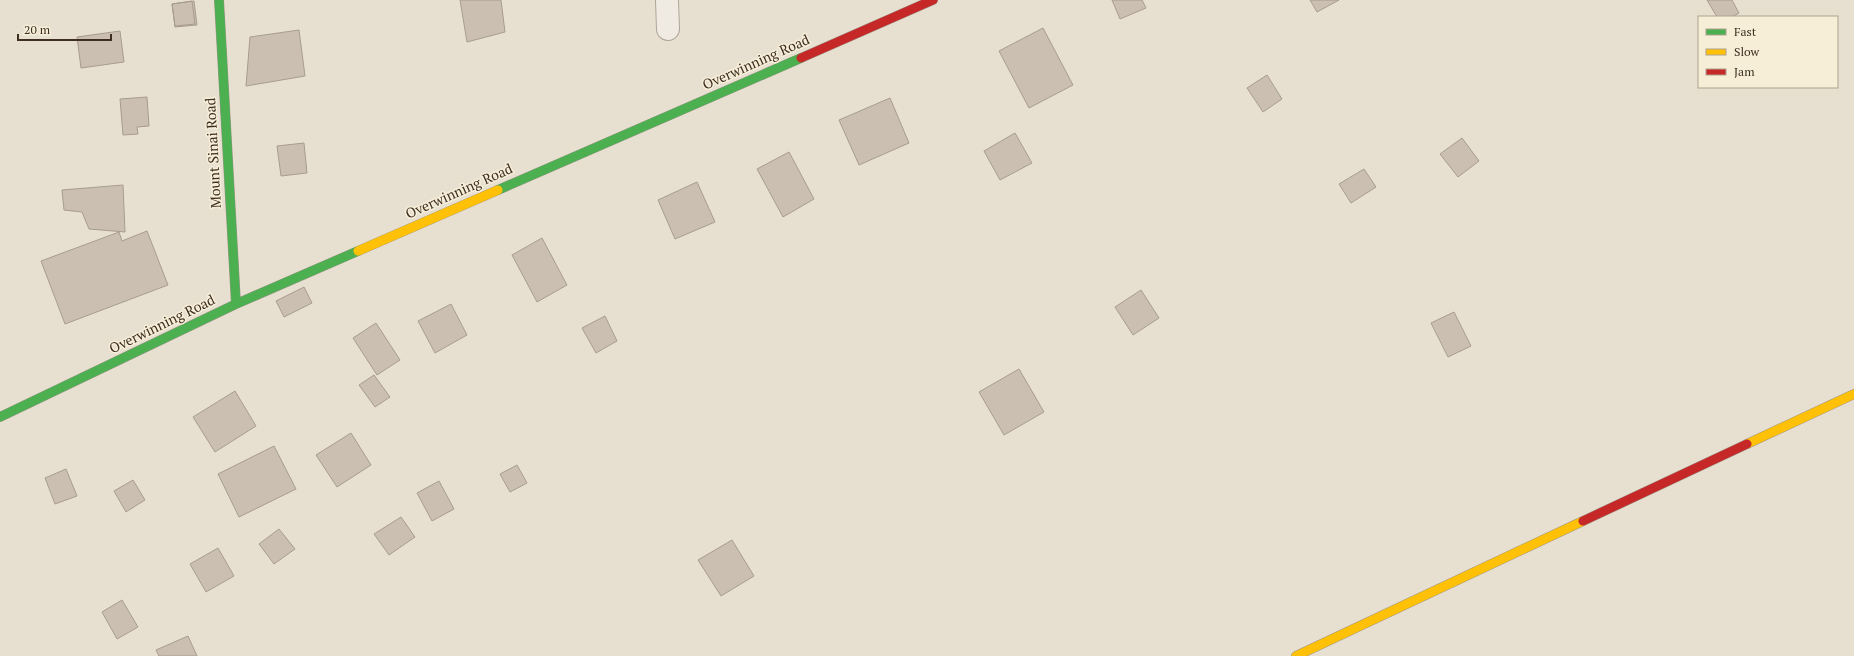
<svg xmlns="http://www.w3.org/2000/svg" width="1854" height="656" viewBox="0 0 1854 656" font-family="'PT Serif',serif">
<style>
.building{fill:#cbbfb2;stroke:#a89c90}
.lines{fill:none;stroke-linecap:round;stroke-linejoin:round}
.street-casing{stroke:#ada599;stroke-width:24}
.fast-casing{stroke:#9c958a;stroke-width:10}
.slow-casing{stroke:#9c958a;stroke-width:10}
.jam-casing{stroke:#9c958a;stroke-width:10}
.street{stroke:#efebe3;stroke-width:22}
.fast{stroke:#4caf50;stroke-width:9}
.slow{stroke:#ffc107;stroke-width:9}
.jam{stroke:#c62828;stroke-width:9}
.labels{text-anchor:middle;stroke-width:3;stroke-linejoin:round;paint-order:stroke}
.street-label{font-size:14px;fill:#3d2e20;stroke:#f7eed8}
</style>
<rect width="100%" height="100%" fill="#e7e0d1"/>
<!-- building -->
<path class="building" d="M460 0H501L505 32 467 42Z
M1112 0H1142L1146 8 1120 19Z
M1310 0H1339L1317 12Z
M1707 0H1732L1739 13 1732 17H1717Z
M192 1 195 24 175 26 172 4Z
M194 1 197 25 175 27 172 4Z
M1043 28 1073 85 1029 108 999 51Z
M299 30 305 76 246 86 250 37Z
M120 31 124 62 81 68 77 37Z
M1267 75 1282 99 1263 112 1247 88Z
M147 97 149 126 137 127 138 134 123 135 120 99Z
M890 98 909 143 859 165 839 120Z
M1015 133 1032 163 1000 180 984 151Z
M1462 138 1479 161 1458 177 1440 154Z
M304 143 307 173 281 176 277 146Z
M789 152 814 199 783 217 757 169Z
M1364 169 1376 187 1351 203 1339 184Z
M697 182 715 222 675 239 658 200Z
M123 185 125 232 89 229 82 212 64 210 62 190Z
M147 231 168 285 65 324 41 261 119 232 122 241Z
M542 238 567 285 537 302 512 255Z
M304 287 312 303 284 317 276 301Z
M1141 290 1159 318 1133 335 1115 307Z
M451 304 467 335 435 353 418 321Z
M1454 312 1471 346 1448 357 1431 323Z
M605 316 617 341 596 353 582 328Z
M376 323 400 360 377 375 353 338Z
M1019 369 1044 412 1004 435 979 392Z
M374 375 390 397 375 407 359 385Z
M235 391 256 426 215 452 193 417Z
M351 433 371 465 337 487 316 455Z
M274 446 296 489 239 517 218 474Z
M517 465 527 483 510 492 500 474Z
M66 469 77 496 55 504 45 478Z
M133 480 145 500 126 512 114 491Z
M439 481 454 509 432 521 417 493Z
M401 517 415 537 389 555 374 534Z
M279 529 295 549 274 564 259 544Z
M732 540 754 576 721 596 698 560Z
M218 548 234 576 206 592 190 564Z
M122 600 138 627 117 639 102 612Z
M188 636 197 656H159L156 650Z"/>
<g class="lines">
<defs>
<path id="street" d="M667 0 668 29"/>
<path id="fast" d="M219 0 236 304
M498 190 801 58
M0 417 236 304 358 251"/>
<path id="slow" d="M358 251 498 190
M1747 444 1854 394
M1296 656 1583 521"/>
<path id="jam" d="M801 58 933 0
M1583 521 1747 444"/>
</defs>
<!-- street casing -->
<use href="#street" class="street-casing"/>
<!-- fast casing -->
<use href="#fast" class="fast-casing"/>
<!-- slow casing -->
<use href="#slow" class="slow-casing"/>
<!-- jam casing -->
<use href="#jam" class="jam-casing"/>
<!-- street -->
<use href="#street" class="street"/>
<!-- fast -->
<use href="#fast" class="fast"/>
<!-- slow -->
<use href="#slow" class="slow"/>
<!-- jam -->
<use href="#jam" class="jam"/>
</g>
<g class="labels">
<!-- street labels -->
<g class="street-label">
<text transform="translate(756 62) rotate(-24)" y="5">Overwinning Road</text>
<text transform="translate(213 153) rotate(-93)" y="5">Mount Sinai Road</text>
<text transform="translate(459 191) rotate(-24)" y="5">Overwinning Road</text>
<text transform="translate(162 324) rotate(-26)" y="5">Overwinning Road</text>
</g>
</g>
<!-- legend -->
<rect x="1698" y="16" width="140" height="72" fill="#f7eed8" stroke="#ada18e"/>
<rect x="1706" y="29" width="20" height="6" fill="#4caf50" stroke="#ada18e"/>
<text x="1734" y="36" font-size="12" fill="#3d2e20">Fast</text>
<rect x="1706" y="49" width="20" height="6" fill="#ffc107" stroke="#ada18e"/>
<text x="1734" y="56" font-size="12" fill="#3d2e20">Slow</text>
<rect x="1706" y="69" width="20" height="6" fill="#c62828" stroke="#ada18e"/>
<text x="1734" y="76" font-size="12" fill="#3d2e20">Jam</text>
<!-- scale -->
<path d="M18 34v6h93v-6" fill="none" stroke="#3d2e20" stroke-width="2"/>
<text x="24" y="34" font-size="12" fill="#3d2e20" stroke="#f7eed8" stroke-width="3" paint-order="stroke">20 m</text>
</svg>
